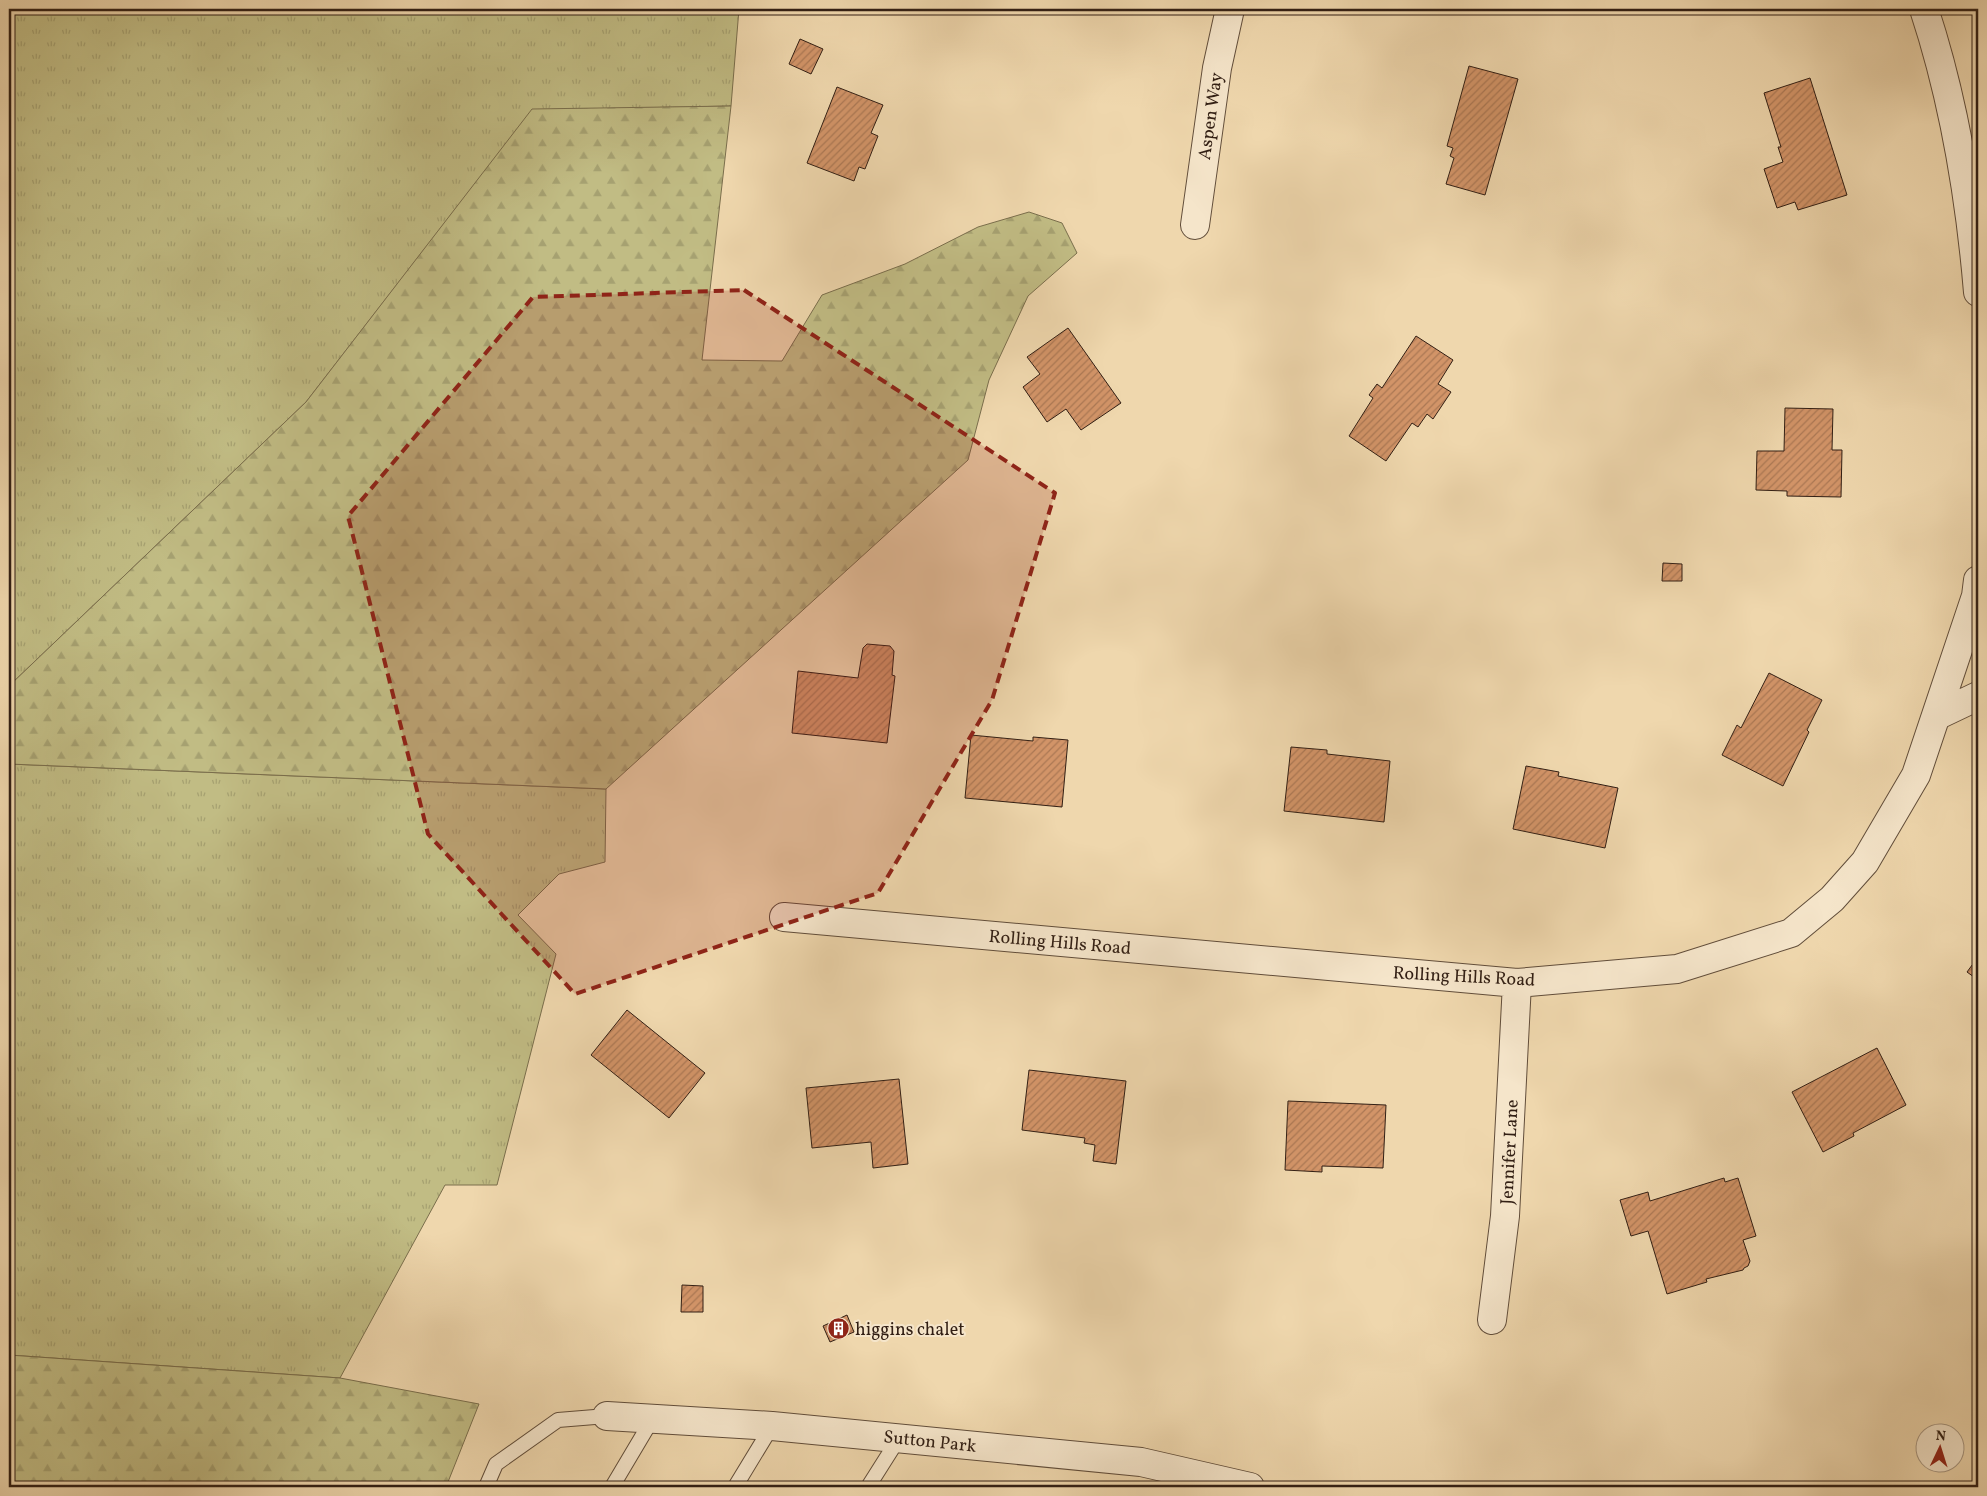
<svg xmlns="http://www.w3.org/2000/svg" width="1987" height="1496" viewBox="0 0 1987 1496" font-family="Vollkorn,serif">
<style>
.grass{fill:url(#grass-tufts);stroke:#7a6e4c}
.forest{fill:url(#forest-firs);stroke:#7a6e4c}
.building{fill:url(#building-hatch);stroke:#321f14}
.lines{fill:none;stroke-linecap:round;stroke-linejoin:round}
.lane-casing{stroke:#614d3a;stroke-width:16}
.street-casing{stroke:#614d3a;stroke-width:30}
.lane{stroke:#f5e5ca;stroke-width:14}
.street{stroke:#f5e5ca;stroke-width:28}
.marked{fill:#8f2418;fill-opacity:0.2;stroke:#8f2418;stroke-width:4;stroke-dasharray:10 6;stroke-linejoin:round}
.labels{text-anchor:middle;stroke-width:4;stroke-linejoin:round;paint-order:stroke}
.street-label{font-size:18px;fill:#321f14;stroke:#f5e5ca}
.poi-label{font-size:18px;fill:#321f14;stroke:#f5e5ca;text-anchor:start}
</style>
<defs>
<pattern id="grass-tufts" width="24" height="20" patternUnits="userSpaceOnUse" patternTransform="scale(1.25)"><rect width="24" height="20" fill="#c1bc84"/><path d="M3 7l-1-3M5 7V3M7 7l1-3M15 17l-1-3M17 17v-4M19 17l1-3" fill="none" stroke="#a6a171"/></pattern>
<pattern id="forest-firs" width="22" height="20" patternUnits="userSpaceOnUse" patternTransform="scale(1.25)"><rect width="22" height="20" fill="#c1bc84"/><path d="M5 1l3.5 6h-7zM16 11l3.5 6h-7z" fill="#a6a171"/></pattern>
<pattern id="building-hatch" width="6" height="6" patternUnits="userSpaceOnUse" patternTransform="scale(1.25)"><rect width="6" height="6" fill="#d29468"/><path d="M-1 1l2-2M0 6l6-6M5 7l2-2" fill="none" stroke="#ab7854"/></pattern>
</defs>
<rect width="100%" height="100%" fill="#efd7ad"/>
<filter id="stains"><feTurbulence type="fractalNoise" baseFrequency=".004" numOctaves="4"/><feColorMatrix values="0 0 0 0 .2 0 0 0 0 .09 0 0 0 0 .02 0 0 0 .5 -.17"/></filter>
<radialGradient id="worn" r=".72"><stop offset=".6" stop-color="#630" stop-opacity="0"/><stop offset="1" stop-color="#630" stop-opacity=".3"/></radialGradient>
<!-- grass -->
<path class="grass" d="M9 9H739L731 106 532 110 306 402 9 686Z
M9 764 606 789 605 862 559 874 518 915 556 954 497 1185H445L340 1378 9 1355Z"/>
<!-- forest -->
<path class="forest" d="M731 106 702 360 782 361 822 295 905 264 978 227 1029 212 1062 223 1077 253 1028 296 989 380 968 460 606 789 9 764V686L306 402 532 109Z
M9 1355 340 1378 479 1404 446 1487H9Z"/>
<!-- building -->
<path class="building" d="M800 39 823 49 811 74 789 64Z
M1469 66 1518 79 1485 195 1446 184 1454 158 1450 156 1453 148 1447 146Z
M1810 78 1847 195 1798 210 1795 202 1777 208 1764 169 1783 162 1778 147H1781L1764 93Z
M837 87 883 105 871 133 878 136 865 169 859 167 854 181 807 163Z
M1068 328 1121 403 1081 430 1066 409 1047 422 1023 387 1040 374 1027 357Z
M1416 336 1453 360 1438 384 1451 392 1433 419 1427 414 1418 427 1412 423 1386 461 1349 436 1373 398 1369 395 1377 384 1382 388Z
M1785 408 1833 409 1832 450H1842L1841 497 1787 496V491L1756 490 1757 451H1784Z
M1663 563 1682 564V581H1662Z
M867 644 890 646 894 651 892 675 895 676 887 743 792 733 798 671 858 678 863 648Z
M1769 673 1822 700 1807 730 1809 732 1783 786 1722 755 1737 725 1741 728Z
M971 735 1033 741V737L1068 740 1062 807 965 798Z
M1291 747 1327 750V754L1390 761 1384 822 1284 811Z
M1526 766 1559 772 1558 776 1618 788 1605 848 1513 829Z
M1978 957V980L1967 972Z
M627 1010 705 1073 669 1118 591 1055Z
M1877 1048 1906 1105 1853 1133 1854 1136 1823 1152 1792 1092Z
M1029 1070 1126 1081 1116 1164 1093 1161 1095 1145 1084 1143 1085 1138 1022 1130Z
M899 1079 908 1164 873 1168 871 1142 812 1148 806 1088Z
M1288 1101 1386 1105 1383 1168 1322 1166V1172L1285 1170Z
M1724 1178 1725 1182 1738 1178 1756 1236 1743 1240 1750 1261 1748 1266 1744 1268 1743 1270 1706 1279 1707 1282 1667 1294 1648 1231 1631 1236 1620 1200 1648 1192 1650 1201Z
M682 1285 703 1286V1312H681Z
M847 1315 854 1332 830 1342 823 1326Z"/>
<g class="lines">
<defs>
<path id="lane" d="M486 1487 496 1464 558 1420 607 1416
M612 1487 653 1418
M735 1487 772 1426
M868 1487 899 1438"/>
<path id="street" d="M1924 9C1954 100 1970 197 1978 292
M1195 225 1217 68 1230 9
M1936 716 1978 696
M784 917 1517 983 1677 969 1791 933 1832 899 1865 862 1916 775 1976 596 1978 580
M1492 1320 1505 1216 1517 983
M607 1416 772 1426 1141 1462 1250 1487"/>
</defs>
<!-- lane casing -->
<use href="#lane" class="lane-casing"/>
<!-- street casing -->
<use href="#street" class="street-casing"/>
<!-- lane -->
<use href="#lane" class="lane"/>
<!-- street -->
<use href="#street" class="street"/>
</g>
<!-- marked area -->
<path class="marked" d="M744 290 1055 493 992 700 878 893 575 994 428 834 348 516 533 297Z"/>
<!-- icons -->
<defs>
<symbol id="building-disc" viewBox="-11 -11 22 22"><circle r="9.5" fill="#8f2418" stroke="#f5e5ca"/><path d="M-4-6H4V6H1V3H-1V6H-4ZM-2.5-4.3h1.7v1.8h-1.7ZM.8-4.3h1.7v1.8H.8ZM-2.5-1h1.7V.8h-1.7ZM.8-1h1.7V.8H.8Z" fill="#fff"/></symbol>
</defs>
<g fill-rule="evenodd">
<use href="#building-disc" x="826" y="1316" width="25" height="25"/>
</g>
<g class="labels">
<!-- street labels -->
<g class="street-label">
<text transform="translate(1210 116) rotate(-82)" y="6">Aspen Way</text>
<text transform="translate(1060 942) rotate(5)" y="6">Rolling Hills Road</text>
<text transform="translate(1464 976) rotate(3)" y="6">Rolling Hills Road</text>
<text transform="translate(1509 1152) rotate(-87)" y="6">Jennifer Lane</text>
<text transform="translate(930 1441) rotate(6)" y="6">Sutton Park</text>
</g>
<!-- poi labels -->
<g class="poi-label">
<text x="855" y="1335">higgins chalet</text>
</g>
</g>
<!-- margin -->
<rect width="1987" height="1496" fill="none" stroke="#efd7ad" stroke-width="30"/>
<rect x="10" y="10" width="1967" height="1476" fill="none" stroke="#321f14" stroke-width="2.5"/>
<rect x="15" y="15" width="1957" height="1466" fill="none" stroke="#321f14"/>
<!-- north arrow -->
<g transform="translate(1940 1448) rotate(4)"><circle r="24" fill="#f5e5ca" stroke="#a79681"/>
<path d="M0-4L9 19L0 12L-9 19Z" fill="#8f2418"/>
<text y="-8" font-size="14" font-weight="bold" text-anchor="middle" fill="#321f14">N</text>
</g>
<rect width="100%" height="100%" filter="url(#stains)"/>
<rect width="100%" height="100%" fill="url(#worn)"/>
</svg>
